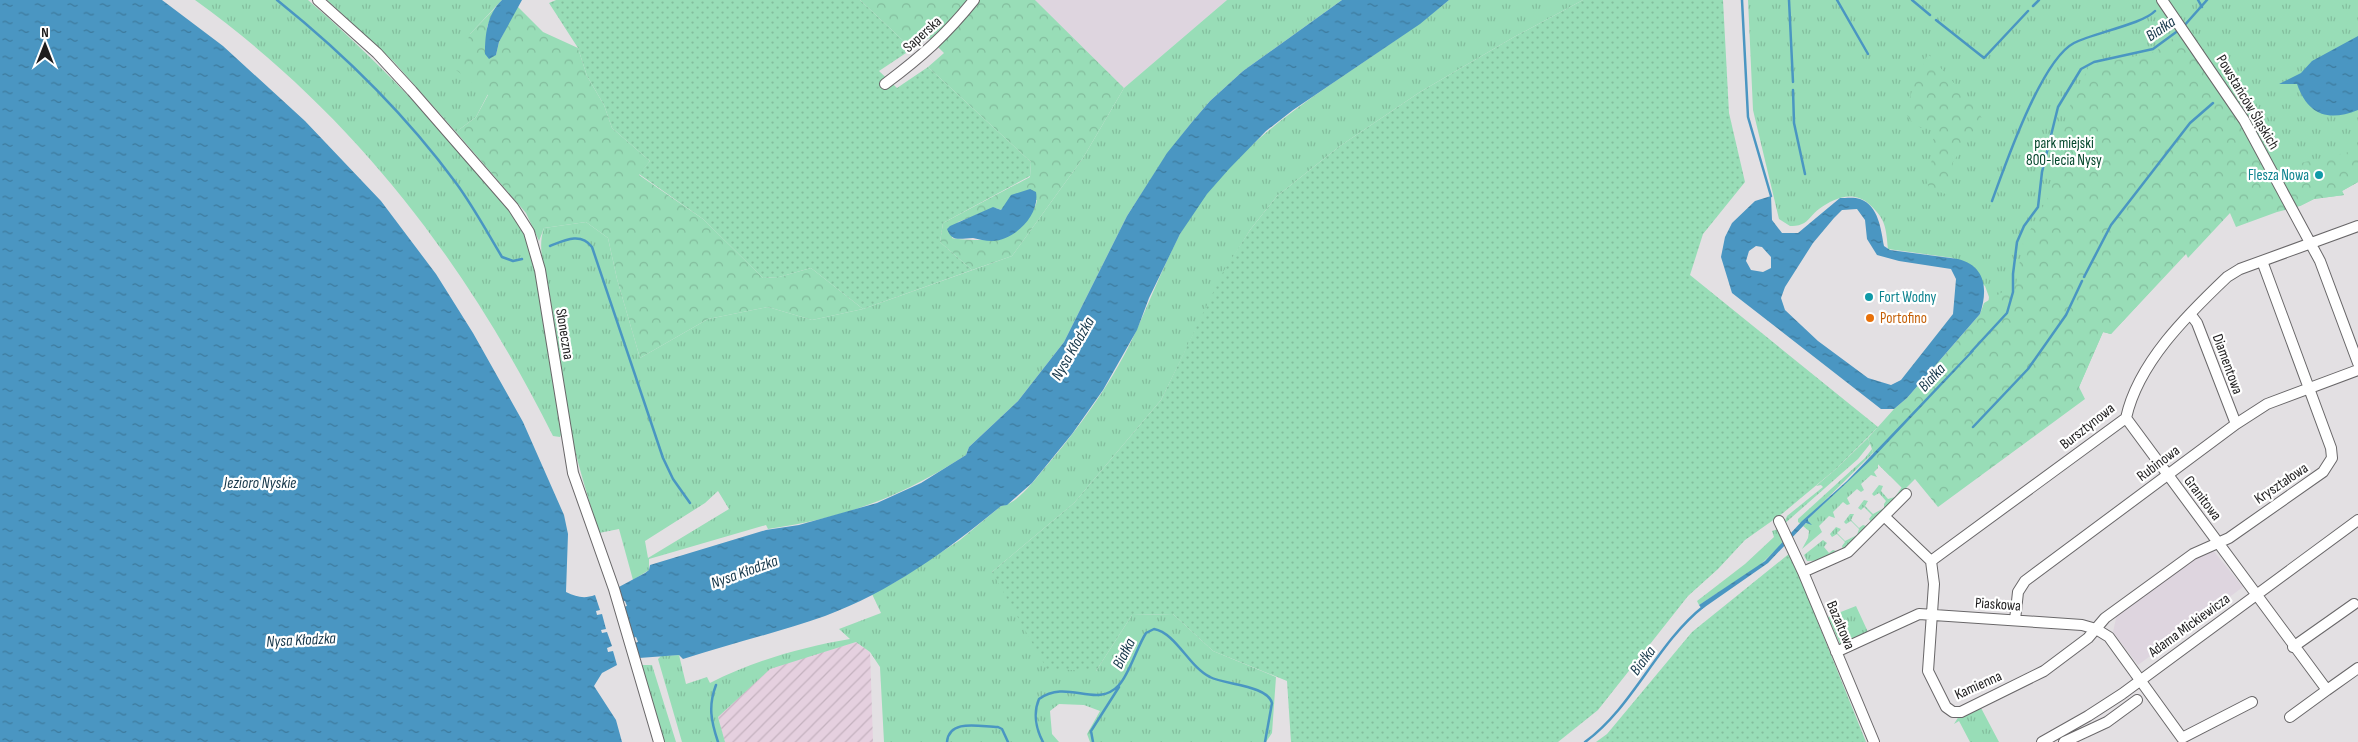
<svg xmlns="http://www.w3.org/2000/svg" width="2358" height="742" viewBox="0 0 2358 742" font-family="'Sofia Sans Condensed',sans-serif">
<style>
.built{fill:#ded5df}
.industrial{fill:url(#industrial-furrows)}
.grass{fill:url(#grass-tufts);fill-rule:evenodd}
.forest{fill:url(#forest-crowns);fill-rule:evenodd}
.garden{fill:url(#garden-dots)}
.water{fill:url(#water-ripples);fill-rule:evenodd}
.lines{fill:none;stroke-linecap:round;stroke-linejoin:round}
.stream{stroke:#4a96c2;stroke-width:2.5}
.minor-casing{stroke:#696769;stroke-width:12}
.minor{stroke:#fff;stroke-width:10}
.culture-dot{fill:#0f9aa8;stroke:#fff;stroke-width:2}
.food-dot{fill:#e8710a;stroke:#fff;stroke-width:2}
.labels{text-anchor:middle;stroke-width:4.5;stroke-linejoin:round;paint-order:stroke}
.street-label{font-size:15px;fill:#1e1d1e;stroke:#fff}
.park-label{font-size:15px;fill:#05482d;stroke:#fff}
.culture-label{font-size:15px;fill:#0d838f;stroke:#fff;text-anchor:end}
.food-label{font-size:15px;fill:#c56008;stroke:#fff;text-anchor:start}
.water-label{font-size:16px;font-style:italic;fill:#16374a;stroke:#fff}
</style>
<defs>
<pattern id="industrial-furrows" width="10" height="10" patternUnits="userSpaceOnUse" patternTransform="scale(1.25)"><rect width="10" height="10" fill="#e5d0df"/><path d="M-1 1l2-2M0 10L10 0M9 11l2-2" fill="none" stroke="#c4b2bf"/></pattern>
<pattern id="grass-tufts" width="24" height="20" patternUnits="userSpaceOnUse" patternTransform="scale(1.25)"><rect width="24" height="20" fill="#98ddb7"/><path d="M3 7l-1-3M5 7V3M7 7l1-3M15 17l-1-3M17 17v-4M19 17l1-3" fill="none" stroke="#83bd9d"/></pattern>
<pattern id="forest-crowns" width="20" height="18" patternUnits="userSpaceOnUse" patternTransform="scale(1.25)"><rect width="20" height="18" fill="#98ddb7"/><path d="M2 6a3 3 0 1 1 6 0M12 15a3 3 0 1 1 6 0" fill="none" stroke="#83bd9d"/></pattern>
<pattern id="garden-dots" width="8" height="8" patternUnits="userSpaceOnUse" patternTransform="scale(1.25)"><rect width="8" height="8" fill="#98ddb7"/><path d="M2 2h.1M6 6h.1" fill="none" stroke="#83bd9d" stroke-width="1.8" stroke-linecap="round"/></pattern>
<pattern id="water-ripples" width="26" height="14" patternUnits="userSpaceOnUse" patternTransform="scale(1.25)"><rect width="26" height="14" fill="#4a96c2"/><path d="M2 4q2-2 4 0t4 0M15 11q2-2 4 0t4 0" fill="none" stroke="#3d7a9d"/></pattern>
</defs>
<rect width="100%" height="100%" fill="#e3e0e3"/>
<!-- built -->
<path class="built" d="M1035 0H1227L1124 88Z
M2212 549 2243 587 2138 665 2113 632 2117 614 2189 562Z"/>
<!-- industrial -->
<path class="industrial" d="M856 642 870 652 873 742H725L718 717 770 668Z"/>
<!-- grass -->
<path class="grass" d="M195 0H308C367 51 421 107 472 166 495 192 519 217 531 250L563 430 560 437 553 436C466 262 354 115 195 0Z
M327 0H502L470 34 488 94 476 117 456 132 394 62Z
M1227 0H1342L1243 71 1210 101 1192 122 1167 154 1127 216 1064 342 1018 401 969 447 966 455C901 497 845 518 768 529L766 525 649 559V570L633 580 619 529 599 533C576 460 555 383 551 306 550 280 535 254 544 228L586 222 608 238 617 279 640 358 708 319 768 307 812 320 863 309 1012 256 1083 158 1124 88ZM718 491 729 509 648 558 645 541 705 503Z
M1449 0H1583L1514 37 1420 92 1340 146 1277 196 1250 230 1224 272 1161 400 1074 503 992 572 1096 671 1132 615 1173 614 1213 651 1276 677 1272 733 1266 742H1090L1087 734 1100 711 1084 705 1059 704 1050 711 1052 734 1059 742H884L880 667 870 652 856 642 770 669 718 717 725 742H682L658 659 661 656 679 655 686 684 707 677 710 683C753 661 802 647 850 639L839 629 881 613 872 594 897 581 960 540 1001 506C1017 504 1033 482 1043 470 1080 427 1114 380 1137 329 1151 298 1163 267 1179 236 1237 126 1357 76 1449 0Z
M1748 0H2358V182L2342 191 2344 195 2314 199 2300 206 2260 181 2186 253 2111 334 2103 332 2079 387 1890 476 1878 464V468L1874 472 1877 477 1871 475 1861 484 1864 490 1861 492 1857 489 1847 498 1850 504 1847 505 1843 502 1833 512 1835 518 1829 516 1819 526 1822 532 1802 549 1808 538 1809 531 1803 526 1808 522V519L1879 451 1988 305 1989 297 1985 286 1953 258 1888 249C1886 228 1886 219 1869 204 1853 190 1834 198 1819 209 1813 213 1808 222 1802 224 1798 226 1793 226 1790 226L1779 219 1753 110Z
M1868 438 1870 444 1858 459 1783 525 1787 516 1823 487 1821 485 1816 486 1837 468Z
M1872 449 1873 453 1801 524 1798 522V519L1865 458Z
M1879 485 1883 486 1881 491 1888 499 1895 497 1902 487 1906 491C1881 515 1844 562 1807 561L1804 555 1823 540 1827 543 1824 547 1829 553 1833 550 1836 551 1843 549 1842 546 1845 542 1837 534 1832 537 1830 534 1836 527 1841 529 1837 533 1845 541 1857 535 1859 529 1851 521 1846 524 1844 522 1850 514H1854L1851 520 1859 528 1863 525 1866 526 1871 522 1869 519 1872 515 1864 507 1861 510 1858 508 1864 500 1868 501 1865 506 1873 514 1884 508V504L1886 501 1879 493 1874 496 1872 494Z
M1778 529 1785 541 1759 566 1699 605 1697 601 1745 564 1774 537 1772 531Z
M1856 606 1868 632 1848 643 1847 641 1840 644 1828 617Z
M640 665H652L676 742H664Z
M1980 706 1999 742H1970L1959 721 1954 724 1959 716Z"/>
<!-- forest -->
<path class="forest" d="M860 0H1035L1124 88 1083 158 1012 256 972 270 940 242 943 223 1030 177 1031 162 928 67 944 53 929 38 912 49ZM1037 200C1035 215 1014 233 1000 239 994 241 959 240 952 238L958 222 996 208 1001 210 1007 203Z
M517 6 543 32 578 48 587 76 604 105 612 128 650 161 639 175 703 219 763 278 779 277 811 268 863 309 812 320 768 307 708 319 640 358 617 279 608 238 586 222 544 228 539 241 526 213 456 132 476 117 488 95 456 70 470 34 495 8 487 27 496 55 499 42Z
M2188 27 2233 90 2278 168 2358 150V182L2342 191 2344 195 2314 199 2300 206 2277 212 2236 227 2230 213 2188 258 2186 254 2111 334 2103 332 2079 387 2085 399 1938 507 1915 479 1904 490 1877 463 1868 438 1894 409 1907 398 1980 314 1984 303 2016 284 2023 243 2050 194 2067 112 2089 66 2155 52Z
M1928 54 1970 101 1982 118 1953 162 1949 195 1930 189C1922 176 1929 170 1933 157L1929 150 1940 123 1921 128 1910 120 1905 112 1916 79Z"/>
<!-- garden -->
<path class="garden" d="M556 0H860L912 49 879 71 897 88 928 67 1031 162 1030 176 943 223 940 242 972 270 863 309 811 268 779 277 763 278 703 219 639 174 650 161 612 128 604 105 587 76 578 48 549 3Z
M1583 0H1723L1729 113 1745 182 1703 234 1690 275 1878 427 1837 468 1783 513 1745 540 1718 569 1688 596 1598 710 1558 742H1291L1287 681 1213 651 1173 614 1132 615 1096 671 1047 669 992 572 1074 503 1161 400 1223 272 1250 230 1277 196 1340 146 1420 92 1514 37Z
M1790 553 1866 742H1596L1607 734 1692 632Z"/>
<!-- water -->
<path class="water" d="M0 0H162L223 46 305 121 381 201 436 274 473 333 523 422 564 515 568 534 566 592C577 597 584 599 595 595L600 610 596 611 597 615 602 614 606 629 601 630 602 633 607 632 612 646 607 648 608 652 613 651 617 665 602 673 594 686 616 720 622 742H0Z
M502 0H522L499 42 496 55 489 59 485 54C485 35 487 14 502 0Z
M1342 0H1449L1420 24 1293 110 1266 131 1229 169 1207 194 1180 234 1149 298 1137 330 1103 390 1072 434 1032 483 1007 505 1001 506C948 550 890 592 825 616 779 632 730 644 683 659L679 655 639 658 634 643 638 642 636 637 633 638 623 607 627 606 625 601 621 602 617 588 645 573 649 570 650 565 766 530 799 525 877 503 921 483 966 455 969 447 1018 401 1064 342 1127 216 1167 153 1192 122 1210 101 1243 71Z
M2358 36V110C2328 122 2308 115 2297 84H2279L2301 73 2312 61Z
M1030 189 1036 192C1040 215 1015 240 992 241 985 241 979 239 973 238 961 238 952 243 947 229L950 226 993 207 1001 210 1011 195Z
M1771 196 1772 220 1782 233H1798L1840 198C1846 198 1855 197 1860 199 1879 206 1881 230 1884 246L1890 250 1958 259C1986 266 1988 290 1980 314L1907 398 1894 409H1881L1732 293 1721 257 1725 237 1732 223 1755 201ZM1857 209 1865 220 1867 239 1877 255 1899 261 1951 269 1956 279 1953 314 1901 380 1891 385 1868 378 1818 341 1785 310 1781 298 1785 287 1813 243 1834 218 1842 210ZM1756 246 1762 247 1771 257V268L1763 272 1751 270 1746 261 1749 251Z
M1972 350 1974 351 1872 459 1808 519V521L1812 525 1806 523 1768 563 1702 609 1699 605 1765 561 1802 521 1847 481Z"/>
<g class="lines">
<!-- stream -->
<path class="stream" d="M277 0C343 53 406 115 456 183 473 206 487 232 502 257L513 261 522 259
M1742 0 1748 117 1771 196
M1789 0 1793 82
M1837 0 1868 54
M1912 0 1930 15
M2198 0 2202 7
M2033 6 2039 0
M1936 20 1984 58 2028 11
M2183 27 2207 0
M1793 90 1794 123 1805 174
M1992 201C2005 166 2041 60 2074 43 2093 33 2143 24 2155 11
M550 246C565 240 581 232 592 247L663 458 673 479 690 503
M2084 277 2111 225 2190 123 2213 103
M1971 352 2007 313 2013 292V274L2017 242 2024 226 2038 207 2042 172 2058 107 2081 69 2094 62 2153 49 2179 30
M1973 427 2028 369 2066 315 2082 281
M716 685C708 706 711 721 718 742
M947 742C949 718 981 727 998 727L1002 729 1008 742
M1043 742C1036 729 1033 713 1039 699 1068 678 1096 710 1119 685 1129 675 1137 647 1146 633L1154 629C1176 633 1189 667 1210 677 1225 685 1267 685 1272 703L1265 742
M1093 742 1091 731 1119 687
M1585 742C1634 706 1656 644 1704 606"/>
<defs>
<path id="minor" d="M318 0 377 53 412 91 513 207 529 232 540 270 573 473 614 589 659 742
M2162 0 2244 120 2320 261 2358 363
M885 84C921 57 946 35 974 0
M2191 315 2197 323 2236 424
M2126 418 2327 690 2358 668
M1884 516 1931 561
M1779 521 1803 572 1874 742
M1931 561 1934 584 1928 671 1946 707 1953 712H1961L2044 671 2088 638 2105 618 2193 554 2229 538 2323 472 2332 458 2331 448 2262 261
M1931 561 2126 418C2138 363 2187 315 2227 277L2240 269 2358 226
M1803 572 1848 552 1906 494
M2015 620 2018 592 2025 581 2236 424 2267 404 2358 370
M2293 647 2354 604
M1836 652 1919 614 2082 625 2096 629 2109 637 2182 738 2252 702
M2290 717 2327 690
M2042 742 2088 716 2122 694 2358 520
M2064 742 2107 722 2137 700"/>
</defs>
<!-- minor casing -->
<use href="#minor" class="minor-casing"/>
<!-- minor -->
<use href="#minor" class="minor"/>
</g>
<!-- markers -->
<g class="culture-dot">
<circle cx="2319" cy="175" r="5"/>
<circle cx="1869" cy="297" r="5"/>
</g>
<circle class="food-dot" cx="1870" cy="318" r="5"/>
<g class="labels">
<!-- street labels -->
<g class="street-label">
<text transform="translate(922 34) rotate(-42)" y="5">Saperska</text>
<text transform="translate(2248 102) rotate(59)" y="5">Powstańców Śląskich</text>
<text transform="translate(565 334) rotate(81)" y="5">Słoneczna</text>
<text transform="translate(2228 364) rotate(70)" y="5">Diamentowa</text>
<text transform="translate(2087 426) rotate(-38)" y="5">Bursztynowa</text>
<text transform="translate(2158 463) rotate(-37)" y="5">Rubinowa</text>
<text transform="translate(2281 483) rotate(-34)" y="5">Kryształowa</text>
<text transform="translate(2203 498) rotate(53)" y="5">Granitowa</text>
<text transform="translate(1998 604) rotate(4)" y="5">Piaskowa</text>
<text transform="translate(1841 625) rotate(67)" y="5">Bazaltowa</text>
<text transform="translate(2189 625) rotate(-36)" y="5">Adama Mickiewicza</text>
<text transform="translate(1978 685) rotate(-24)" y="5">Kamienna</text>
</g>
<!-- park labels -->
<g class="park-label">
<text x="2064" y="148">park miejski<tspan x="2064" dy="17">800-lecia Nysy</tspan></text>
</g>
<!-- culture labels -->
<g class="culture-label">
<text x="2309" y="180">Flesza Nowa</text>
<text x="1879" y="302" text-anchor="start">Fort Wodny</text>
</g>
<!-- food labels -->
<g class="food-label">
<text x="1880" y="323">Portofino</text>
</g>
<!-- water labels -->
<g class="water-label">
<text transform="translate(2160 28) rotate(-34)" y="6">Białka</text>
<text transform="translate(1072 348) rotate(-60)" y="6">Nysa Kłodzka</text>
<text transform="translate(1931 377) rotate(-47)" y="6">Białka</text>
<text x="260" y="488">Jezioro Nyskie</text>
<text transform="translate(744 571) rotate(-20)" y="6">Nysa Kłodzka</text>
<text transform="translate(301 639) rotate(-3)" y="6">Nysa Kłodzka</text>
<text transform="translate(1123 653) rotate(-63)" y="6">Białka</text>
<text transform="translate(1642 660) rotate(-53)" y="6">Białka</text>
</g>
</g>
<!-- north arrow -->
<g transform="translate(45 45)" stroke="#ffffff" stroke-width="4" paint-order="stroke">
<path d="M0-4L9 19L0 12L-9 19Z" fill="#1e1d1e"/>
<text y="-8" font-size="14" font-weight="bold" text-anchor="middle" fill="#1e1d1e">N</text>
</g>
</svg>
